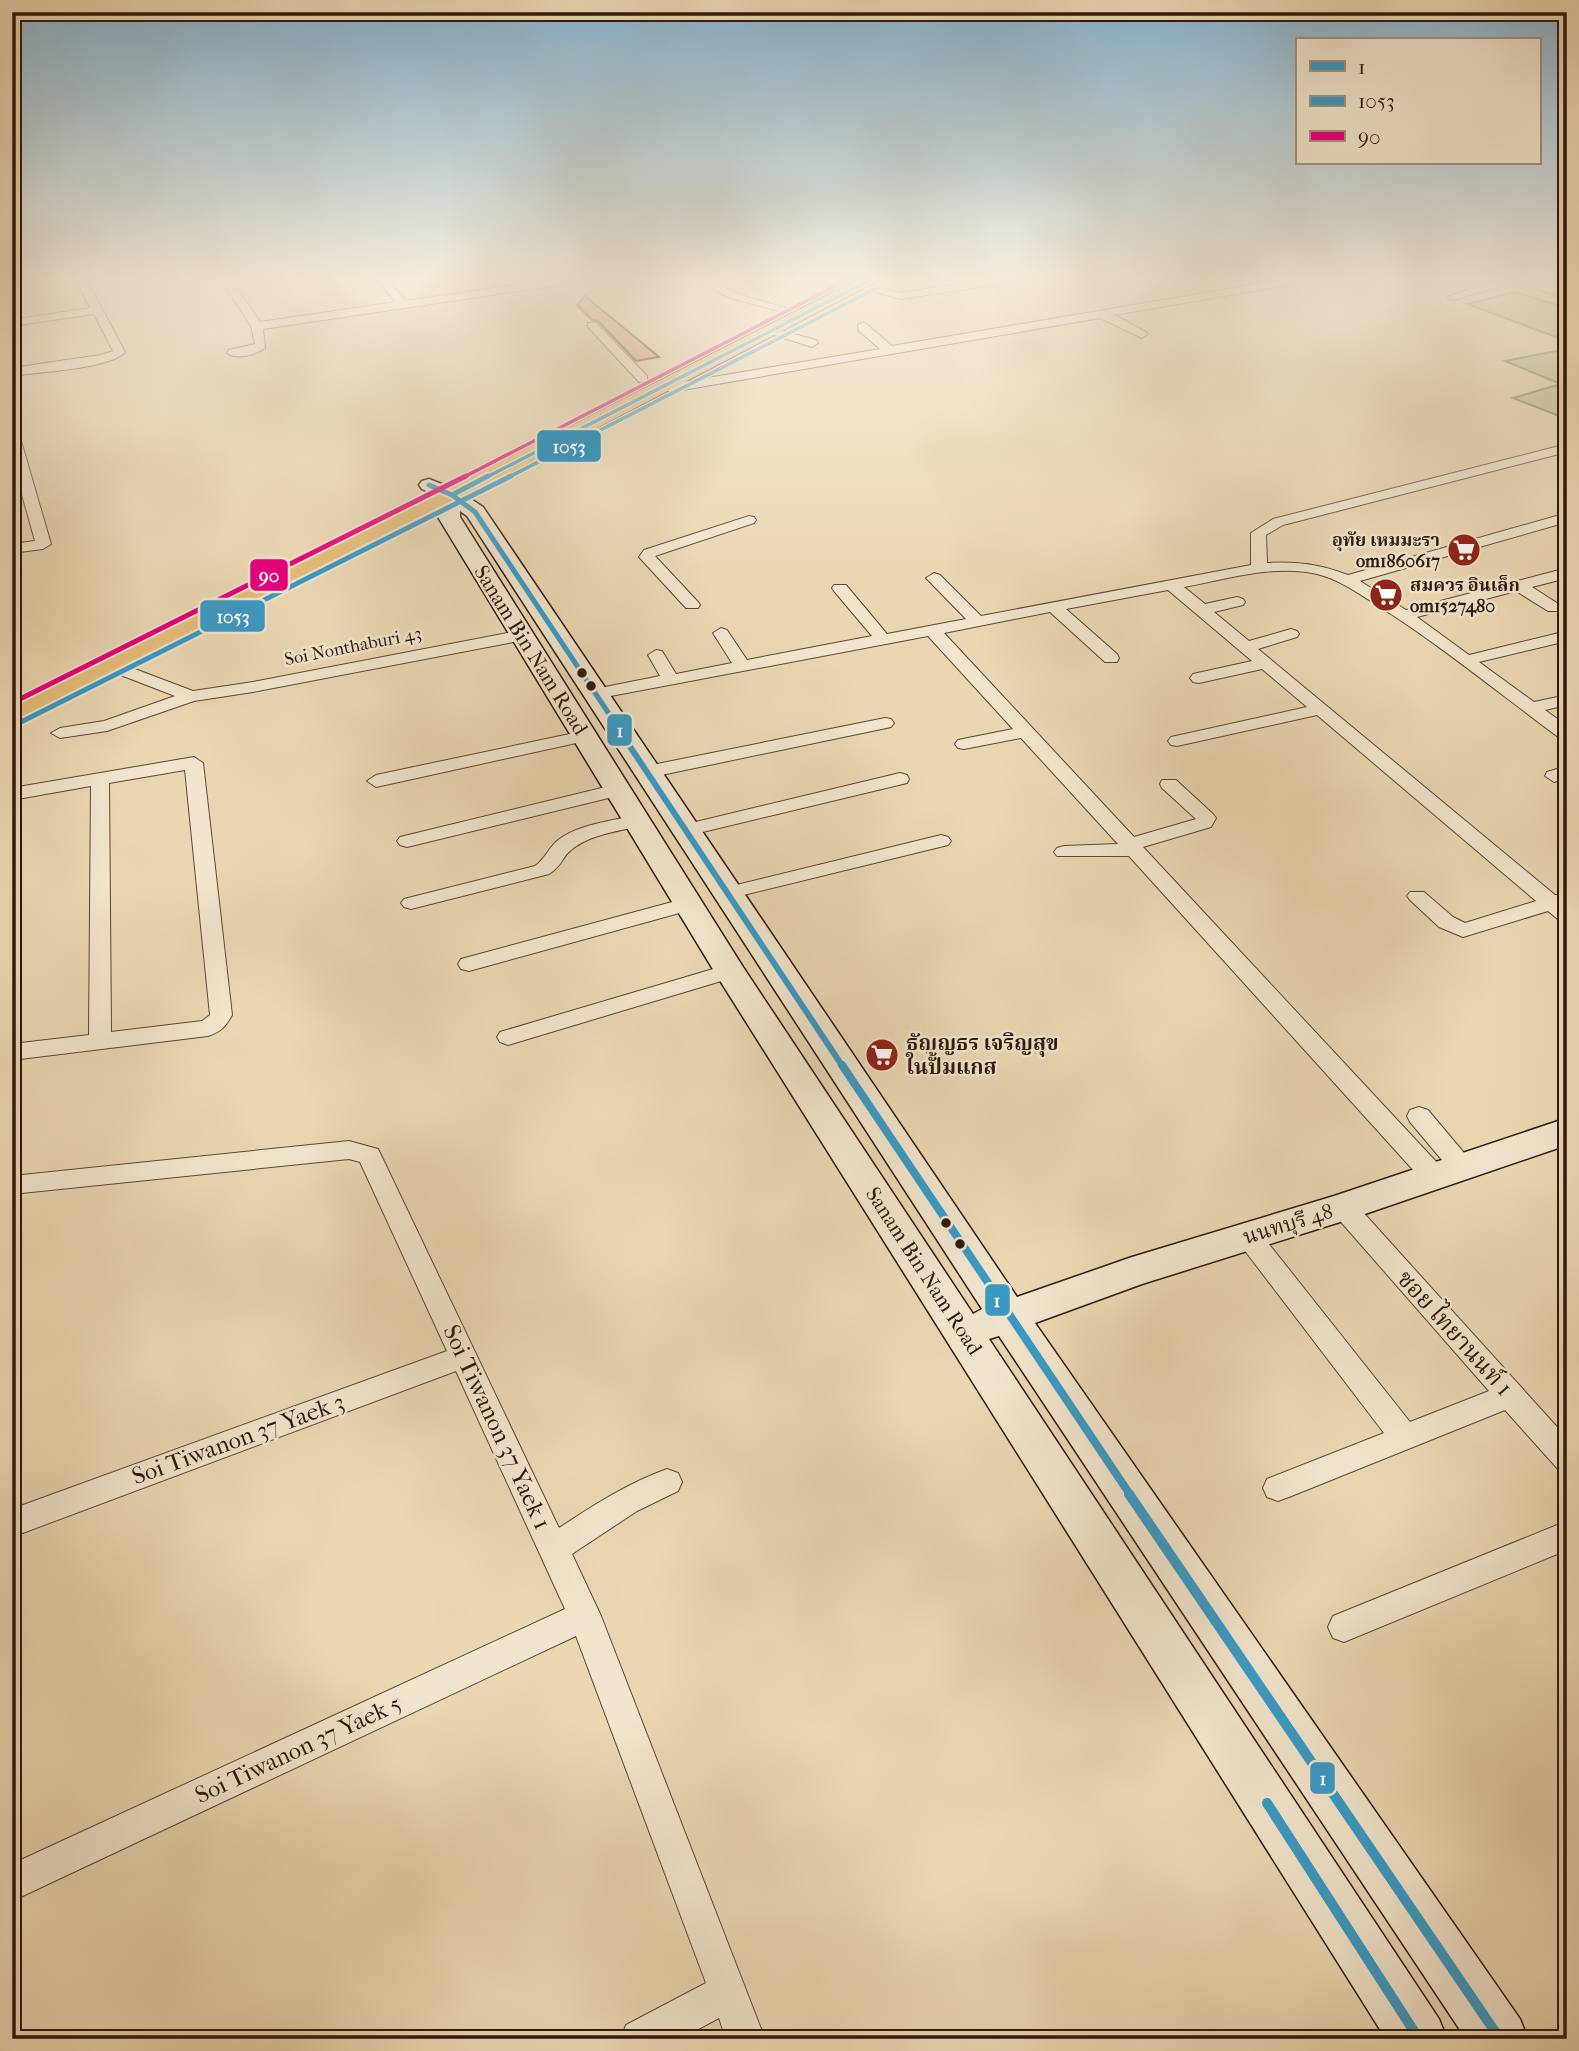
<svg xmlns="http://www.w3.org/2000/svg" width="1579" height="2051" viewBox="0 0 1579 2051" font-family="'IM FELL French Canon','Noto Serif Thai',serif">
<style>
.green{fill:#b8be8b;stroke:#726b4d;stroke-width:2}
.building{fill:#e19b76;stroke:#2d180f;stroke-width:2}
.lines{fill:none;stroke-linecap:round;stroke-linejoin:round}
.street-casing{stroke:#5c4838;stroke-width:2}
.secondary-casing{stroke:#2d180f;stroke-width:3}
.primary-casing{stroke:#2d180f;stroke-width:2}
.street{fill:#f1e5cd;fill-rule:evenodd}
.secondary{fill:#f1e5cd;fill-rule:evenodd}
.primary{fill:#e5bc79;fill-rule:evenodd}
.bus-1-far4-casing{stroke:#f1e5cd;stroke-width:6}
.bus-1-far3-casing{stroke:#f1e5cd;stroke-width:9}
.bus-1-far2-casing{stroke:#f1e5cd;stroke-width:10}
.bus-1-far1-casing{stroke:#f1e5cd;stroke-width:13}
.bus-1-casing{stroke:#f1e5cd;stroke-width:16}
.bus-2-far1-casing{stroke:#f1e5cd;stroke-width:6}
.bus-2-casing{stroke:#f1e5cd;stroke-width:9}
.bus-3-far1-casing{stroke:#f1e5cd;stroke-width:6}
.bus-3-casing{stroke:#f1e5cd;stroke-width:9}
.bus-1-far4{stroke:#399ac5;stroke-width:3.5}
.bus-1-far3{stroke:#399ac5;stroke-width:5}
.bus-1-far2{stroke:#399ac5;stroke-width:6}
.bus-1-far1{stroke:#399ac5;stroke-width:8}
.bus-1{stroke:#399ac5;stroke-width:10}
.bus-2-far1{stroke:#399ac5;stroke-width:3.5}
.bus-2{stroke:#399ac5;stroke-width:5}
.bus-3-far1{stroke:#e5007d;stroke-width:3.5}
.bus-3{stroke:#e5007d;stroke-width:5}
.bus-dot{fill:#2d180f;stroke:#f1e5cd;stroke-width:2.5}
.labels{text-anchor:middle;stroke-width:5;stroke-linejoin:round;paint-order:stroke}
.far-poi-label{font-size:18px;font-weight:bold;fill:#2d180f;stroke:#f1e5cd;text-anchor:end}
.far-street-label{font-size:18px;fill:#2d180f;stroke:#f1e5cd}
.street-label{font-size:21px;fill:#2d180f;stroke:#f1e5cd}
.poi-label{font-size:21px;font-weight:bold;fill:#2d180f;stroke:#f1e5cd;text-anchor:start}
.near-street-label{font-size:24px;fill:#2d180f;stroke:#f1e5cd}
.line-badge{stroke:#f1e5cd;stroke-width:2.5}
.badge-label{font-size:19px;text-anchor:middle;font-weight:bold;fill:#fff}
</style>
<rect width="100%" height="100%" fill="#ead7b2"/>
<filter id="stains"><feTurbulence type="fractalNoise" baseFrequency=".00286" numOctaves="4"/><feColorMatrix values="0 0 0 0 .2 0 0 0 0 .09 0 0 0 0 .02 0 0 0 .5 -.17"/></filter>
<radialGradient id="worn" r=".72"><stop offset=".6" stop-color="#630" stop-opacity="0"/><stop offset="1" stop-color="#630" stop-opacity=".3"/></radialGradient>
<!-- green -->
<path class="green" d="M1515 292 1567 308V341L1467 304Z
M1567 349V419L1513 398 1561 384 1505 361Z"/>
<!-- building -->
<path class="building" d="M585 296 659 357 636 361 598 321 592 320 577 305Z"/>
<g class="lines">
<defs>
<path id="street" d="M12 279H27L12 284Z
M76 279H86L125 352C110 369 37 372 12 376V368L101 355 113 351 94 314 12 326V320L90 308Z
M221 279H231L260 322 396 302 376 279H387L406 301 557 279H584L579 282 263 329 265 348C256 355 236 360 227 353L229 350 255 344 251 326Z
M990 279H1015L1010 282 901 299 854 286 859 283 901 293Z
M1286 279H1310L1305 282 1114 315 1146 332 1148 334 1142 338 1100 318 677 391H662L656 387 662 383H677L880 349 858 330V325L864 322 892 346Z
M1501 279H1527L1567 291V298L1514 282 1453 300 1447 297Z
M719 285 738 294 789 309 783 312 730 298 715 290 714 288Z
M588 323H596L647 376V382H639L588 327Z
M772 328 816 340 818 343 812 347 768 333V329Z
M12 430 19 434 51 544 43 549 12 553V544L35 541 12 459Z
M1567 444V452L1283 525 1266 535 1267 563C1296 561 1320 564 1348 575L1567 513V522L1360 581 1406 610 1567 568V578L1532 587 1560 605 1562 608 1560 611H1548L1516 591 1417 617 1469 655 1567 631V641L1479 662 1534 702 1567 695V705L1545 710 1567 726V740L1561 739C1499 693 1439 644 1374 603 1356 592 1338 579 1317 574 1273 564 1227 579 1184 587L1205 604 1237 597 1243 599 1245 602 1243 605 1214 612 1249 641 1291 629 1297 631 1299 634 1297 637 1258 649 1555 895H1567V922L1560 921 1548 911 1463 937 1439 927 1410 900 1407 896 1410 892H1424L1453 917 1465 923 1536 901 1317 715 1177 746 1171 745 1168 741 1171 737 1307 707 1262 669 1199 683 1193 682 1190 678 1193 674 1252 661 1168 590 1066 609 1117 654 1119 658 1117 662H1105L1050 612 944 633 1134 837 1196 819 1162 788 1160 784 1162 780H1176L1213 814 1216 818 1211 827 1143 847 1442 1168 1446 1175 1442 1182 1433 1184 1424 1182 1129 856H1057L1054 852 1057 848 1064 846 1118 844 1021 738 964 749 958 748 955 744 958 740 1013 729 928 636 595 699 586 694 595 689 660 676 648 655 656 650 662 651 676 674 732 663 713 633 721 628 727 630 747 660 872 636 834 591 832 588 834 585H846L887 634 966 619 926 578 934 573 940 575 981 616 1251 565V533L1273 519Z
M749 516 754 517 756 520 754 523 655 556 698 602 700 605 698 608H686L639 557 644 550Z
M523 630 529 631 531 635 529 639 253 692 194 701 107 731 60 738 51 733 60 728 104 721 175 696 105 669 103 665 111 660 193 691 253 682Z
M885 718 891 719 894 723 891 727 647 778 638 772 647 766Z
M584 731 590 732 593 736 590 740 376 787 367 781 376 775Z
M194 757 203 763 232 1015C226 1026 221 1032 208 1036L12 1060V1044L89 1035 91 786 12 800V788ZM185 770 210 1015 202 1021 111 1032 109 783Z
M1567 766V778L1554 782 1545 776 1547 772Z
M900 773 907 775 909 779 907 783 686 836 676 830 679 826Z
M618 784 625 786 627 790 625 794 407 847 400 845 397 841 400 837Z
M637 815 644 817 647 821 644 825C620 831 590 834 571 850 561 858 564 864 549 874L411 909 404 907 401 903 404 899 535 866C545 859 548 849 557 841 578 824 612 821 637 815Z
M941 835 948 837 951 841 948 845 727 899 720 897 717 893 720 889Z
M687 898 694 899 697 904 694 909 469 971 461 969 458 964 461 959Z
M730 964 738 966 741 971 738 976 508 1045 500 1042 497 1037 500 1032Z
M1419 1107 1428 1110 1470 1160 1473 1166 1470 1172 1461 1175 1452 1172 1410 1122 1407 1116 1410 1110Z
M349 1141 378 1149 381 1155 559 1528C594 1505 628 1483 667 1469L678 1473 682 1482 678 1491 637 1511 572 1554 601 1616 765 2039H726L719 2018 680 2039H621L626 2025 706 1983 576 1636 12 1901V1864L565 1609 456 1371 12 1537V1509L447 1351 360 1162 349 1159 12 1194V1176Z
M1343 1197 1352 1200 1567 1438V1472L1557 1468 1505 1410 1289 1497 1278 1501 1267 1497 1263 1488 1267 1479 1384 1433 1239 1243 1235 1236 1239 1229 1248 1226 1257 1229 1410 1422 1489 1391 1334 1214 1330 1207 1334 1200Z
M1567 1521V1550L1344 1642 1333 1638 1328 1627 1333 1616Z"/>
<path id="secondary" d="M429 479 459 491 483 507 1017 1297 1132 1257 1334 1196 1567 1118V1145L1356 1217 1142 1284 1035 1323 1520 2019 1528 2039H1466L999 1336 989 1339 1439 2019 1447 2039H1386L714 971 438 517 441 498 422 489 419 485 422 481ZM460 511 467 516 982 1309 973 1314 743 967 460 517Z"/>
<path id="primary" d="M859 279H881L460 500 22 721 12 724V704L444 490Z"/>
</defs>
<!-- street casing -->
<use href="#street" class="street-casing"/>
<!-- secondary casing -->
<use href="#secondary" class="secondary-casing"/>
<!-- primary casing -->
<use href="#primary" class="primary-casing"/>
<!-- street -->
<use href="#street" class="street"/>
<!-- secondary -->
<use href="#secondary" class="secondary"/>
<!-- primary -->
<use href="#primary" class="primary"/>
<defs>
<path id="bus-1-far4" d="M485 478 872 279"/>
<path id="bus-1-far3" d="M429 485 452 495 475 512 623 735
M452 495 488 476"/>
<path id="bus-1-far2" d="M621 733 843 1067"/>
<path id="bus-1-far1" d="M842 1065 1131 1496"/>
<path id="bus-1" d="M1129 1494 1500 2039
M1267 1803 1419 2039"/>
<path id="bus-2-far1" d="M507 478 877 288"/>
<path id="bus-2" d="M17 724 511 476"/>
<path id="bus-3-far1" d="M462 478 849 279"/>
<path id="bus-3" d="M12 703 466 476"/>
</defs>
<!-- bus-1-far4 casing -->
<use href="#bus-1-far4" class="bus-1-far4-casing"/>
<!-- bus-1-far3 casing -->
<use href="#bus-1-far3" class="bus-1-far3-casing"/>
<!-- bus-1-far2 casing -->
<use href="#bus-1-far2" class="bus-1-far2-casing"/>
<!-- bus-1-far1 casing -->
<use href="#bus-1-far1" class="bus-1-far1-casing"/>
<!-- bus-1 casing -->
<use href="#bus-1" class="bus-1-casing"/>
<!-- bus-2-far1 casing -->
<use href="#bus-2-far1" class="bus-2-far1-casing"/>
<!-- bus-2 casing -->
<use href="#bus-2" class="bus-2-casing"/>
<!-- bus-3-far1 casing -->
<use href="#bus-3-far1" class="bus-3-far1-casing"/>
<!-- bus-3 casing -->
<use href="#bus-3" class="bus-3-casing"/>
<!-- bus-1-far4 -->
<use href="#bus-1-far4" class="bus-1-far4"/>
<!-- bus-1-far3 -->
<use href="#bus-1-far3" class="bus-1-far3"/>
<!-- bus-1-far2 -->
<use href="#bus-1-far2" class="bus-1-far2"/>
<!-- bus-1-far1 -->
<use href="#bus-1-far1" class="bus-1-far1"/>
<!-- bus-1 -->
<use href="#bus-1" class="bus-1"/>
<!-- bus-2-far1 -->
<use href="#bus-2-far1" class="bus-2-far1"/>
<!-- bus-2 -->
<use href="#bus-2" class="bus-2"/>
<!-- bus-3-far1 -->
<use href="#bus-3-far1" class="bus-3-far1"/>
<!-- bus-3 -->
<use href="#bus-3" class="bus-3"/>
</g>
<!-- sky -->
<linearGradient id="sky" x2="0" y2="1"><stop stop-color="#89b6d3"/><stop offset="0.49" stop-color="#f6eddc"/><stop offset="1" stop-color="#f6eddc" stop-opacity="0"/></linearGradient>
<rect width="1579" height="566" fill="url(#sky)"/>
<!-- icons -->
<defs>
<symbol id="supermarket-disc" viewBox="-11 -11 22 22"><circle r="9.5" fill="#8f2418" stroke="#f1e5cd"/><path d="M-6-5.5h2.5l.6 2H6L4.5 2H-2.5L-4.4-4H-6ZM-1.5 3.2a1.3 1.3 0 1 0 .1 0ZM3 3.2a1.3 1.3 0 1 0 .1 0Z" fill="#fff"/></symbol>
</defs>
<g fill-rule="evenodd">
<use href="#supermarket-disc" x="1445" y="531" width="38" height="38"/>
<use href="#supermarket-disc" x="1367" y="576" width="38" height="38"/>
<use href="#supermarket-disc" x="863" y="1036" width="38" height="38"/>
</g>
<!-- markers -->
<g class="bus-dot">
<circle cx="582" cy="673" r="6"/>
<circle cx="591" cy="686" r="6"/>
<circle cx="946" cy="1223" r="6"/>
<circle cx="960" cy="1244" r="6"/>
</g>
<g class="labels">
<!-- far-poi labels -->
<g class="far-poi-label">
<text x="1440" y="546">อุทัย เหมมะรา<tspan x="1440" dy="21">om1860617</tspan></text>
<text x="1410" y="591" text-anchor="start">สมควร อินเล็ก<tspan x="1410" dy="21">om1527480</tspan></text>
</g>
<!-- far-street labels -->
<g class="far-street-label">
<text transform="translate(353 646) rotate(-11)" y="6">Soi Nonthaburi 43</text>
</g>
<!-- street labels -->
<g class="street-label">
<text transform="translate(531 650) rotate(58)" y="7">Sanam Bin Nam Road</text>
<text transform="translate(1288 1224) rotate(-17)" y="7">นนทบุรี 48</text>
<text transform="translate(924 1271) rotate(57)" y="7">Sanam Bin Nam Road</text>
</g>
<!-- poi labels -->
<g class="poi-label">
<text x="906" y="1050">ธัญญธร เจริญสุข<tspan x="906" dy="24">ในปั้มแกส</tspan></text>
</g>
<!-- near-street labels -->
<g class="near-street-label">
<text transform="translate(1455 1333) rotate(48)" y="8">ซอย ไทยานนท์ 1</text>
<text transform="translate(497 1427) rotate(65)" y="8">Soi Tiwanon 37 Yaek 1</text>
<text transform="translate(238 1439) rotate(-20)" y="8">Soi Tiwanon 37 Yaek 3</text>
<text transform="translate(298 1749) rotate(-25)" y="8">Soi Tiwanon 37 Yaek 5</text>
</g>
</g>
<g class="line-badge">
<rect x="536" y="429" width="66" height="34" rx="7" fill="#399ac5"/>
<rect x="249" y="558" width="40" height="34" rx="7" fill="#e5007d"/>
<rect x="199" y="599" width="67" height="34" rx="7" fill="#399ac5"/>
<rect x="606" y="713" width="27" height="34" rx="7" fill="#399ac5"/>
<rect x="984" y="1283" width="27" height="34" rx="7" fill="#399ac5"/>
<rect x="1309" y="1761" width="27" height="34" rx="7" fill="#399ac5"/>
</g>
<g class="badge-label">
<text x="569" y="453">1053</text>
<text x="269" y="582">90</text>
<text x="233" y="623">1053</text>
<text x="620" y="737">1</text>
<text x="997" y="1307">1</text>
<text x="1323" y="1785">1</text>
</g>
<!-- margin -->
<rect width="1579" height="2051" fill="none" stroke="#ead7b2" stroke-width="42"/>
<rect x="14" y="14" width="1551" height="2023" fill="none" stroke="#2d180f" stroke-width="3.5"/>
<rect x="21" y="21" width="1537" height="2009" fill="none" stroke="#2d180f" stroke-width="2"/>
<!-- legend -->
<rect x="1296" y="38" width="245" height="126" fill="#f1e5cd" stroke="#a39381" stroke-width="2"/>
<rect x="1310" y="61" width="35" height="10" fill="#399ac5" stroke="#a39381" stroke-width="2"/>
<text x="1358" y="74" font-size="21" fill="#2d180f">1</text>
<rect x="1310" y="96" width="35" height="10" fill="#399ac5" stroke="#a39381" stroke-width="2"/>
<text x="1358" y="108" font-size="21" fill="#2d180f">1053</text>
<rect x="1310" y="131" width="35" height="10" fill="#e5007d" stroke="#a39381" stroke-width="2"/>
<text x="1358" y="144" font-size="21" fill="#2d180f">90</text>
<rect width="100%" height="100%" filter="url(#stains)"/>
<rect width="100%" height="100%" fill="url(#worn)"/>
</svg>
